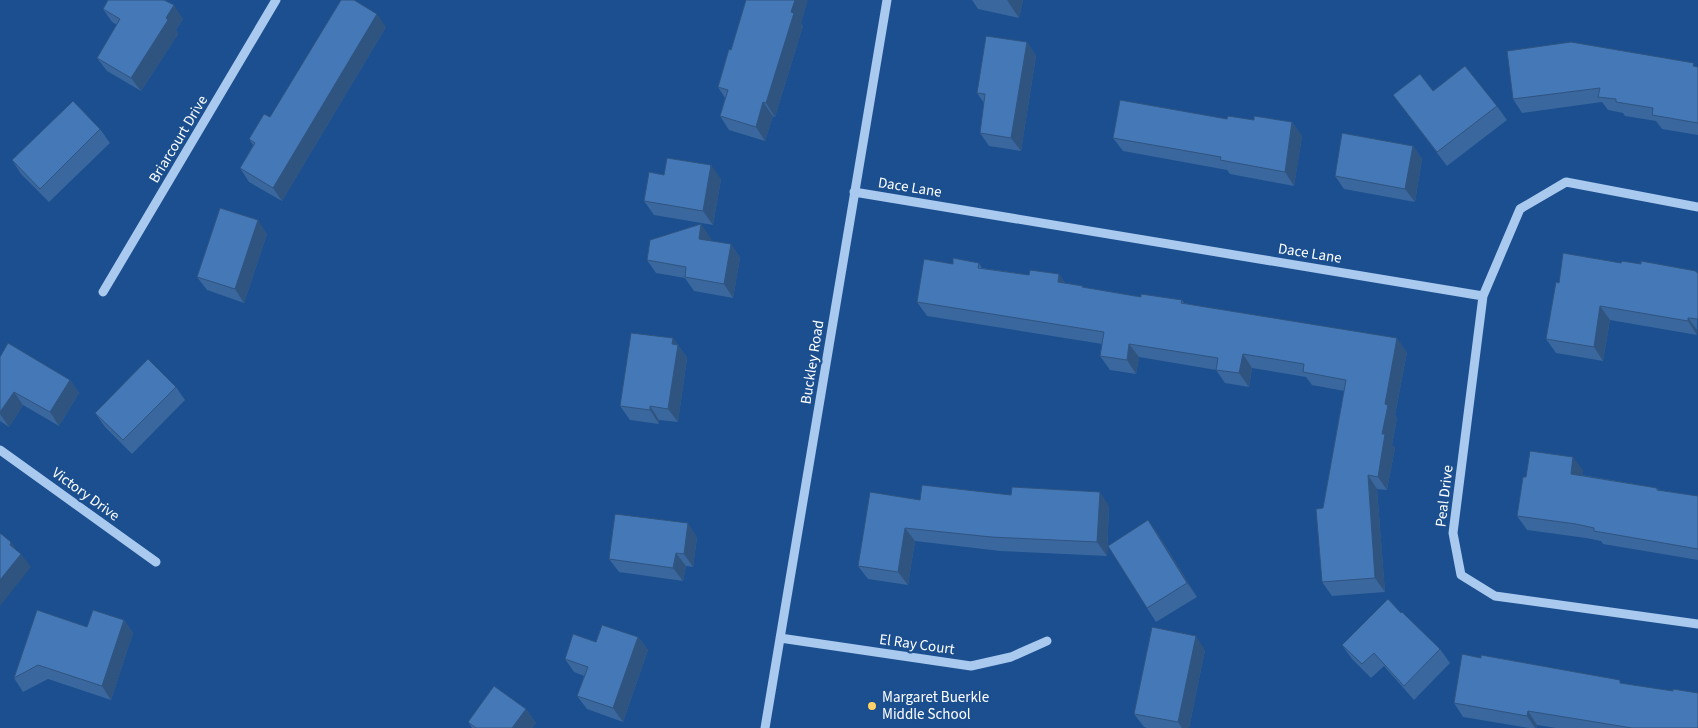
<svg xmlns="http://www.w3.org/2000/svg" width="1698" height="728" viewBox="0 0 1698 728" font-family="'Source Sans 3',sans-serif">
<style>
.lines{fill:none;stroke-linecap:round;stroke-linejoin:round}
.minor{stroke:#a9c9ee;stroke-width:9}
.wall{fill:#3a679d}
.shaded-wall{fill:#305480}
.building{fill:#4478b7;stroke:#305480}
.poi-dot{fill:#ffd166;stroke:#1b4f8f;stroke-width:2}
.labels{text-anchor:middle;stroke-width:4.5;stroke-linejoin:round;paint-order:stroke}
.street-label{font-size:15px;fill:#fff;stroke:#1b4f8f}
.poi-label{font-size:15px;fill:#fff;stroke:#1b4f8f;text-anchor:start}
</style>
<rect width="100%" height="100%" fill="#1b4f8f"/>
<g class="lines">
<!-- minor -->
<path class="minor" d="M854 192 1483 296
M1698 207 1566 182 1520 209 1483 296 1453 533 1461 575 1495 596 1698 624
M103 292 276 0
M0 450 156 562
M780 638 971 666 1011 657 1047 641
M765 728 887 0"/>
</g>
<!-- wall -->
<path class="wall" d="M972 0H1023L1019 18 978 9Z
M103 9 183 19 176 30 178 34 141 91 107 71 97 58 117 25 112 22Z
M801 24 803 26 775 117 773 116 765 141 729 130 720 116 725 98 718 87 731 50Z
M386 27 282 201 249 182 240 168 253 145 249 139 270 117Z
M1027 42 1036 56 1021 151 989 146 980 133 984 103 977 93Z
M1697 67H1698V135L1662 129 1656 121 1625 116 1623 113 1608 110 1602 102 1522 113 1513 99Z
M1433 91 1497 106 1507 120 1447 166 1393 95Z
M1227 119 1292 122 1302 136 1294 186 1230 174 1227 170 1123 151 1113 138Z
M100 129 110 143 49 202 21 174 12 160Z
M1413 146 1422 159 1415 202 1344 189 1335 176Z
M664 175 721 179 713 225 654 215 644 201Z
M267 234 244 303 207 290 197 277Z
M711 238 710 241 731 244 740 258 733 298 694 291 685 278 656 273 647 260Z
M979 263 982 268 1029 275 1059 274 1065 283 1083 286 1084 288 1141 297 1182 300 1184 303 1407 352 1395 415 1397 418 1392 445 1395 448 1387 490 1377 489 1385 592 1332 596 1322 582 1323 508 1344 391 1312 385 1306 377 1252 368 1249 387 1225 383 1216 370 1139 357 1136 374 1110 370 1100 356 1102 344 927 316 917 302 953 264Z
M1621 263 1641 264 1696 271 1698 273 1697 335 1610 320 1603 361 1556 353 1546 339 1559 283Z
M673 338 687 358 678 422 659 420V424L630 420 620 406Z
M0 357 70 380 79 393 59 426 23 405 9 427 0 421Z
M176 387 185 400 132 454 105 427 95 413Z
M1583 470 1582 475 1657 488 1659 490 1698 496V560L1603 544 1601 541 1586 538 1527 530 1517 516 1526 477Z
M920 500 1109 506 1107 556 1000 551 915 541 908 585 868 579 858 566Z
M1148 520 1158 534 1197 597 1156 622 1147 608Z
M697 537 693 567 686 566 683 581 619 572 609 559Z
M1401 613 1440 649 1450 663 1414 700 1384 666 1371 678 1352 659 1342 645Z
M124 620 133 633 111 700 48 679 23 692 14 678 87 627Z
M638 637 648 650 623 722 587 709 577 696 584 676 574 672 565 659 596 642Z
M1205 650 1189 728H1147L1144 727 1134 714Z
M1623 683 1698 728H1556L1537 725V728H1529L1463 717 1454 703Z
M526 709 536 723 532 728H472L468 722Z"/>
<!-- shaded-wall -->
<path class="shaded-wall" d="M795 0H808L801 24 803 26 775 117 766 103Z
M1007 0H1023L1019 18Z
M174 5 183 19 176 30 178 34 141 91 131 78Z
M377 14 386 27 282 201 273 188Z
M1027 42 1036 56 1021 151 1011 138Z
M763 102 773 116 765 141 756 127Z
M1292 122 1302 136 1294 186 1285 172Z
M1413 146 1422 159 1415 202 1405 189Z
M711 165 721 179 713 225 703 211Z
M258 220 267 234 244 303 235 289Z
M701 224 711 238 708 252 699 239Z
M731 244 740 258 733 298 724 284Z
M1059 274 1068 288 1058 282Z
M1600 306 1610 320 1603 361 1594 347Z
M1688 318 1698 331 1697 335 1688 321Z
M673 338 687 358 678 422 668 409Z
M1397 338 1407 352 1395 415 1397 418 1392 445 1395 448 1387 490 1378 477 1385 404Z
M1129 344 1139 357 1136 374 1127 360Z
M1243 354 1252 368 1249 387 1239 373Z
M70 380 79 393 59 426 50 412Z
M14 392 23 405 9 427 0 414V412Z
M650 406 659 420V424L650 410Z
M1573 457 1583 470 1581 487 1571 474Z
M1368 475 1377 489 1385 592 1375 578Z
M1100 492 1109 506 1107 556 1097 542Z
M1148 520 1158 534 1197 597 1187 583Z
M688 523 697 537 693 567 684 554Z
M905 528 915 541 908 585 898 572Z
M11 542 20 555 21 554 31 567 0 606V580L10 545Z
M676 553 686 566 683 581 673 568Z
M124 620 133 633 111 700 102 686Z
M1196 636 1205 650 1189 728H1182L1178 722Z
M638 637 648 650 623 722 613 708Z
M526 709 536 723 532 728H512Z
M1528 711 1537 725V728H1535L1527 716Z"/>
<!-- building -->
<path class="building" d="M108 0H164L174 5 166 18 168 20 131 78 97 58 120 19 103 9Z
M341 0H354L377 14 273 188 240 168 255 143 249 139 264 114 270 117Z
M746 0H795L791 12 794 13 766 103 763 102 756 127 720 116 728 90 718 87 729 49 731 50Z
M986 36 1027 42 1011 138 980 133 985 94 977 93Z
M1571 42 1694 63 1693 66 1698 67V123L1652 115 1653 108 1616 102V99L1598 97 1600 88 1513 99 1507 51Z
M1465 66 1497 106 1437 152 1393 95 1420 74 1433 91Z
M1120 100 1227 119 1228 116 1254 120V116L1292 122 1285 172 1220 160 1221 157 1113 138Z
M73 101 100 129 40 189 12 160Z
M1342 133 1413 146 1405 189 1335 176Z
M667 158 711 165 703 211 644 201 649 172 664 175Z
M220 208 258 220 235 289 197 277Z
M701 224 699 239 731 244 724 284 685 277 686 267 647 260 650 240Z
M1563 253 1621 263 1622 261 1641 264V261L1696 271V272L1698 273V319L1688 318V321L1600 306 1594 347 1546 339 1556 282 1559 283Z
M953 258 979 263 978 268 1029 275 1030 270 1059 274 1058 282 1083 286 1082 287 1141 297V294L1182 300 1181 303 1397 338 1385 404 1388 405 1382 434H1385L1378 477 1368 475 1375 578 1322 582 1316 509 1323 508 1346 380 1303 372 1304 364 1243 354 1239 373 1216 370 1218 358 1129 344 1127 360 1100 356 1104 332 917 302 924 259 953 264Z
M631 333 673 338 672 344 678 345 668 409 650 406V410L620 406Z
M8 343 70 380 50 412 14 392 0 412V357Z
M148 359 176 387 123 440 95 413Z
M1530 451 1573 457 1571 474 1657 488V490L1698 496V549L1594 531V528L1576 524 1517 516 1523 477H1526Z
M922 485 1011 495 1012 487 1100 492 1097 542 991 537 905 528 898 572 858 566 870 492 920 500Z
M615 514 688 523 684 554 676 553 673 568 609 559Z
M1148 520 1187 583 1147 608 1108 546Z
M0 533 11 542 10 545 21 554 0 580Z
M1388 599 1401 613 1402 612 1440 649 1404 686 1374 653 1362 664 1342 645Z
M37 610 87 627 93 610 124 620 102 686 38 665 14 678Z
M602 625 638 637 613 708 577 696 588 667 565 659 573 634 596 642Z
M1152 627 1196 636 1178 722 1134 714Z
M1462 654 1481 658V655L1620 680V683L1673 691V689L1698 693V728H1632L1528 711 1527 716 1454 703Z
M494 686 526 709 512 728H476L468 722Z"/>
<!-- markers -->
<circle class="poi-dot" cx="872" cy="706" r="5"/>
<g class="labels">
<!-- street labels -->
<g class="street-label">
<text transform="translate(178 139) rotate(-59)" y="5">Briarcourt Drive</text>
<text transform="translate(910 187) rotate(9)" y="5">Dace Lane</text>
<text transform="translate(1310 253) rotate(9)" y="5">Dace Lane</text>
<text transform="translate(812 362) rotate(-81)" y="5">Buckley Road</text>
<text transform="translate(86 494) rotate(36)" y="5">Victory Drive</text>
<text transform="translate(1444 496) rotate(-83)" y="5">Peal Drive</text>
<text transform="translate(917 644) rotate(8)" y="5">El Ray Court</text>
</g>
<!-- poi labels -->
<g class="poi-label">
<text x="882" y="702">Margaret Buerkle<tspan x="882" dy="17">Middle School</tspan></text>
</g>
</g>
</svg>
